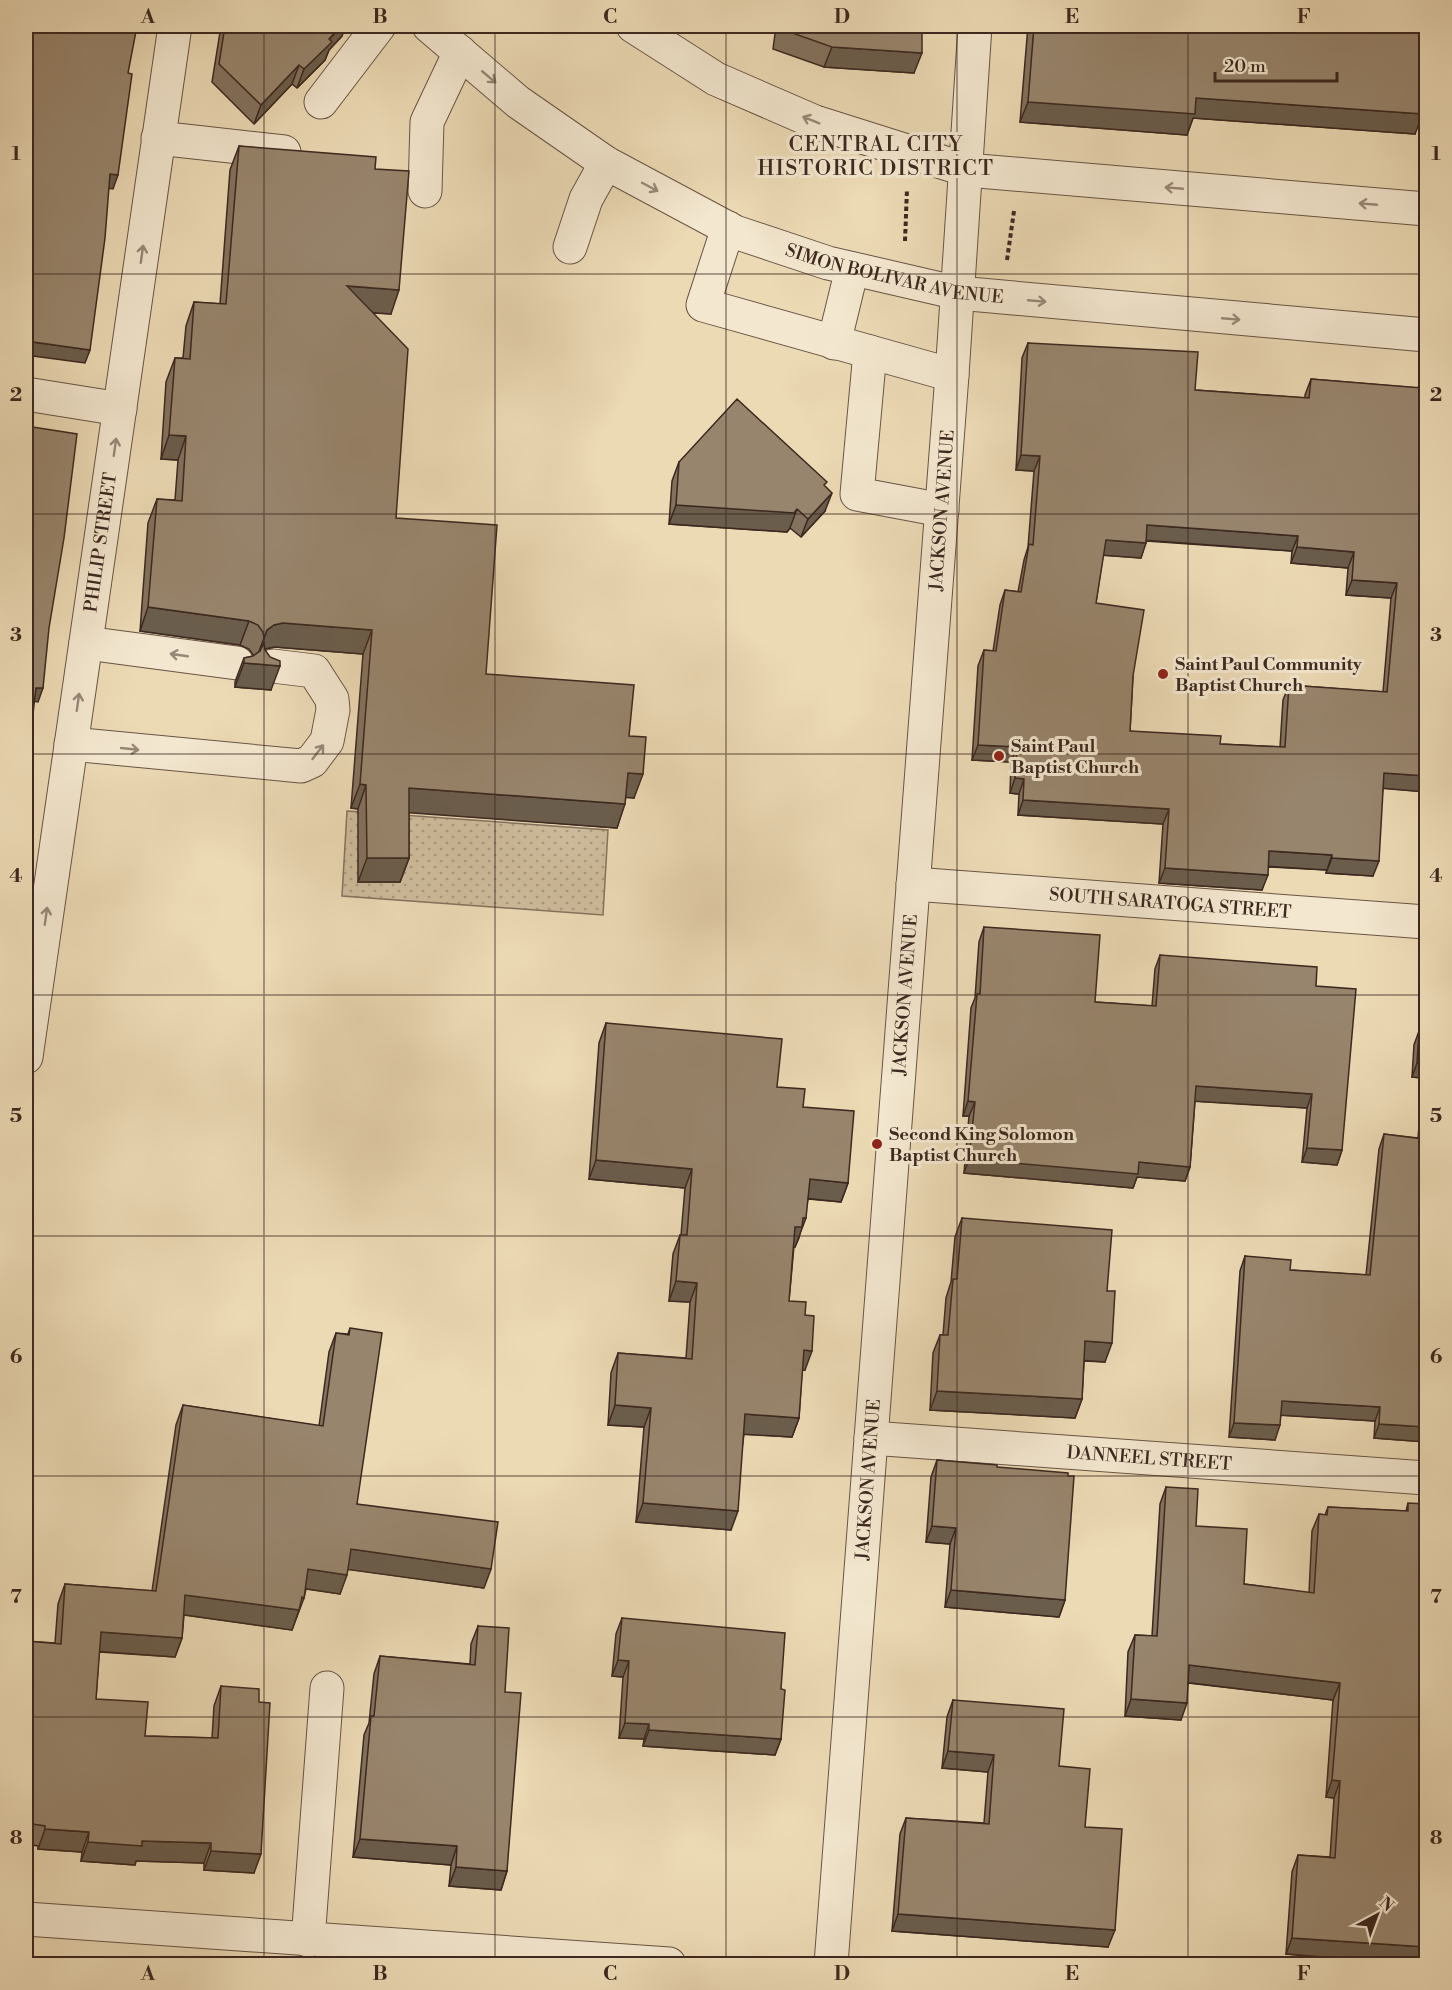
<svg xmlns="http://www.w3.org/2000/svg" width="1452" height="1990" viewBox="0 0 1452 1990" font-family="'Libre Bodoni',serif">
<style>
.park{fill:url(#park-dots);stroke:#86725e;stroke-width:1.5}
.lines{fill:none;stroke-linecap:round;stroke-linejoin:round}
.minor-casing{stroke:#695445;stroke-width:35}
.path{stroke:#3d2820;stroke-width:4;stroke-dasharray:4.5 3;stroke-linecap:butt}
.minor{stroke:#f3e7cf;stroke-width:33}
.wall{fill:#83725e;stroke:#3d2820;stroke-width:1.5;fill-rule:evenodd}
.shaded-wall{fill:#6a5d4c;stroke:#3d2820;stroke-width:1.5}
.building{fill:#98856d;stroke:#3d2820;stroke-width:1.5;fill-rule:evenodd}
.oneway{stroke:#988878}
.grid{fill:none;stroke:#3d2820;stroke-width:1.5;stroke-opacity:0.55}
.poi-dot{fill:#8f2418;stroke:#f3e7cf;stroke-width:2}
.labels{text-anchor:middle;stroke-width:6;stroke-linejoin:round;paint-order:stroke}
.street-label{font-size:18px;fill:#3d2820;stroke:#f3e7cf}
.poi-label{font-size:18px;font-weight:bold;fill:#3d2820;stroke:#f3e7cf;text-anchor:start}
.quarter-label{font-size:21px;letter-spacing:1.5px;fill:#3d2820;stroke:#f3e7cf}
.neatline{fill:none;stroke:#3d2820;stroke-width:2}
.grid-label{font-size:20px;text-anchor:middle;font-weight:bold;fill:#3d2820}
</style>
<defs>
<pattern id="park-dots" width="8" height="8" patternUnits="userSpaceOnUse" patternTransform="scale(1.5)"><rect width="8" height="8" fill="#cebc9c"/><path d="M2 2h.1M6 6h.1" fill="none" stroke="#a8997f" stroke-width="1.8" stroke-linecap="round"/></pattern>
</defs>
<rect width="100%" height="100%" fill="#ecdab5"/>
<filter id="stains"><feTurbulence type="fractalNoise" baseFrequency=".00333" numOctaves="4"/><feColorMatrix values="0 0 0 0 .2 0 0 0 0 .09 0 0 0 0 .02 0 0 0 .5 -.17"/></filter>
<radialGradient id="worn" r=".72"><stop offset=".6" stop-color="#630" stop-opacity="0"/><stop offset="1" stop-color="#630" stop-opacity=".3"/></radialGradient>
<!-- park -->
<path class="park" d="M347 811 608 830 603 915 342 896Z"/>
<g class="lines">
<defs>
<g id="minor">
<path id="s1" d="M429 26 518 102 606 163 735 232 828 263 958 293 1426 335"/>
<path d="M633 26 716 79 815 122 967 170 1426 209"/>
<path d="M321 102 379 26"/>
<path d="M158 138 284 152"/>
<path d="M425 191 427 122 460 52"/>
<path d="M728 228 703 305 952 375"/>
<path d="M570 247 586 199 606 163"/>
<path d="M834 343 852 269"/>
<path d="M870 352 857 494 942 510"/>
<path d="M26 394 120 409"/>
<path d="M86 643 237 663"/>
<path d="M71 744 301 766 312 761 327 741 333 710 332 699 314 671 273 666"/>
<path id="s2" d="M913 884 1426 922"/>
<path id="s3" d="M26 1057 175 26"/>
<path id="s4" d="M871 1438 1426 1478"/>
<path d="M26 1919 669 1964"/>
<path d="M308 1940 327 1688"/>
<path id="s5" d="M831 1964 952 375 975 26"/>
</g>
</defs>
<!-- minor casing -->
<use href="#minor" class="minor-casing"/>
<!-- path -->
<path class="path" d="M905 241 907 189
M1007 260 1014 211"/>
<!-- minor -->
<use href="#minor" class="minor"/>
</g>
<!-- wall -->
<path class="wall" d="M221 26H345L342 36 329 50 325 60 297 88 292 84 254 124 212 82Z
M776 26H922L914 73 824 67 773 49Z
M1028 26H1426L1415 134 1193 118 1187 135 1020 122Z
M239 146 375 169 391 314 373 313 396 518 486 674 629 736 634 798 626 797 617 828 409 812V858L400 882H358V809L351 808 363 654 275 647 265 649 271 690 235 687V682L244 658 254 656 249 649 240 645 140 631 148 523 157 499 175 500 178 460 161 459 166 382 175 358H183L186 326 194 302 220 304 230 170Z
M1028 343 1195 390 1305 398V395L1311 379 1418 388 1424 369H1426V792L1383 788 1373 876 1326 873 1327 870 1268 867 1262 890 1159 883 1163 824 1018 815 1019 794 1010 793 1011 762 972 760 978 666 984 650 993 651 1000 605 1005 590 1018 592 1024 560 1028 547 1034 471 1016 470 1022 358ZM1146 541 1292 551 1291 563 1348 568 1346 595 1391 598 1383 692 1289 685 1283 700 1280 747 1220 744 1130 731 1133 676 1096 603 1103 555 1141 558Z
M679 462 825 511 801 537 790 528 787 532 669 524 672 481Z
M984 927 1095 1002 1152 1006 1155 969 1160 955 1316 986 1342 1150 1337 1165 1302 1162 1307 1108 1195 1101 1190 1167 1185 1181 1137 1177 1133 1188 964 1173 969 1116H963L971 1008 975 998 979 942Z
M606 1023 777 1087 803 1107 848 1183 841 1202 808 1199 799 1238 795 1247 794 1246 789 1301 805 1315V1370H802L799 1418 792 1437 744 1434 731 1530 636 1522 644 1427 608 1425 611 1373 618 1353 686 1358 690 1302 669 1301 673 1254 680 1235H681L685 1188 589 1179 599 1043Z
M1419 1031 1426 1032V1442L1374 1438 1375 1421 1281 1415 1275 1440 1229 1437 1240 1271 1245 1256 1290 1270 1366 1275 1379 1149 1384 1134 1418 1138 1423 1078 1412 1077 1414 1045Z
M962 1218 1107 1291 1105 1362 1084 1361 1082 1399 1075 1418 930 1410 933 1353 940 1335H943L946 1298 951 1282 955 1237Z
M350 1328 357 1504 484 1588 348 1569 340 1594 306 1589 304 1598 292 1630 184 1615 182 1638 175 1657 99 1652 96 1699 145 1736 212 1738 214 1706 221 1686 259 1702 254 1873 204 1870V1863L136 1861 135 1865 81 1861 82 1852 38 1849V1846L26 1844V1641L55 1643 58 1604 65 1584 152 1591 176 1425 183 1405 319 1426 329 1352 336 1333 348 1334Z
M937 1460 997 1467 1065 1600 1059 1617 945 1607 950 1544 926 1542 931 1477Z
M1166 1487 1196 1526 1244 1584 1309 1593 1312 1531 1319 1514 1325 1515 1328 1507 1406 1511 1408 1503 1426 1965 1286 1954 1292 1872 1298 1855 1330 1857 1334 1798 1326 1797 1333 1700 1188 1683 1181 1720 1125 1716 1128 1652 1135 1635 1152 1636 1160 1504Z
M622 1618 781 1689V1739L775 1755 643 1746 644 1739 619 1738 623 1677 612 1676 616 1634Z
M478 1626 505 1692 507 1871 501 1890 449 1886 451 1865 353 1857 364 1735 369 1723 374 1674 380 1656 470 1664 471 1644Z
M953 1700 1059 1766 1085 1827 1108 1947 892 1931 900 1834 906 1818 984 1823 988 1772 942 1768 947 1717Z"/>
<!-- shaded-wall -->
<path class="shaded-wall" d="M341 26H345L342 36 329 50 325 60 297 88 304 69Z
M832 47 922 53 914 73 824 67Z
M299 65 292 84 254 124 261 105Z
M1196 98 1423 114 1415 134 1193 118 1187 135 1020 122 1028 102Z
M110 174 118 175 113 189 106 188Z
M347 286 399 290 391 314 339 310Z
M26 341 90 350 85 363 26 355Z
M169 435 186 436 178 460 161 459Z
M1021 455 1040 456 1034 471 1016 470Z
M832 493 825 511 801 537 808 519Z
M676 505 797 509 790 528 787 532 669 524Z
M1147 525 1298 536 1292 551 1142 540Z
M1106 540 1146 543 1141 558 1100 555Z
M1297 547 1354 552 1348 568 1291 563Z
M1352 580 1397 583 1391 598 1346 595Z
M148 607 249 621 240 645 140 631Z
M283 623 372 630 363 654 275 647 265 649 258 654 255 662 267 630 274 625Z
M244 663 280 666 271 690 235 687Z
M36 688H43L38 702 31 701Z
M978 745 1017 747 1011 762 972 760Z
M628 773 643 774 634 798 619 797Z
M1384 773 1426 776V792L1379 788Z
M1015 778 1024 779 1019 794 1010 793Z
M360 784 366 785 358 809 351 808Z
M409 788 625 804 617 828 400 812Z
M1023 800 1169 809 1163 824 1018 815Z
M1269 851 1332 855 1327 870 1264 866Z
M367 858H409L400 882H358Z
M1332 858 1379 861 1373 876 1326 873Z
M1165 868 1268 875 1262 890 1159 883Z
M1417 1063 1426 1064V1068L1423 1078 1412 1077Z
M1196 1086 1312 1094 1307 1108 1191 1101Z
M968 1101 975 1102 969 1116H963Z
M1307 1148 1342 1150 1337 1165 1302 1162Z
M969 1159 1139 1162 1190 1167 1185 1181 1137 1177 1133 1188 964 1173Z
M596 1160 692 1169 685 1188 589 1179Z
M810 1179 848 1183 841 1202 803 1198Z
M803 1218H806L795 1247 788 1246 795 1227Z
M676 1281 697 1283 690 1302 669 1301Z
M1085 1341 1112 1343 1105 1362 1079 1360Z
M804 1350 812 1351 805 1370H797Z
M937 1391 1082 1399 1075 1418 930 1410Z
M1282 1401 1380 1407 1375 1421 1277 1415Z
M615 1405 651 1408 644 1427 608 1425Z
M745 1414 799 1418 792 1437 738 1434Z
M1234 1423 1280 1425 1275 1440 1229 1437Z
M1379 1424 1426 1427V1442L1374 1438Z
M643 1503 738 1511 731 1530 636 1522Z
M932 1526 956 1528 950 1544 926 1542Z
M351 1549 491 1569 484 1588 344 1569Z
M308 1569 347 1575 340 1594 301 1588Z
M951 1590 1065 1600 1059 1617 945 1607Z
M185 1595 299 1610 292 1630 178 1614Z
M101 1632 182 1638 175 1657 94 1651Z
M618 1660 629 1661 623 1677 612 1676Z
M1189 1665 1340 1683 1333 1700 1183 1682Z
M1131 1699 1187 1703 1181 1720 1125 1716Z
M625 1723 649 1724 644 1739 619 1738Z
M649 1730 781 1739 775 1755 643 1746Z
M948 1751 994 1755 988 1772 942 1768Z
M1332 1780 1340 1781 1334 1798 1326 1797Z
M45 1829 89 1832 82 1852 38 1849Z
M360 1839 457 1846 451 1865 353 1857Z
M142 1841 211 1843 204 1863 136 1861 135 1865 81 1861 88 1842Z
M211 1851 261 1854 254 1873 204 1870Z
M456 1867 507 1871 501 1890 449 1886Z
M898 1914 1115 1930 1108 1947 892 1931Z
M1292 1938 1426 1947V1965L1286 1954Z"/>
<!-- building -->
<path class="building" d="M26 26H137L128 73 132 74 118 175 110 174 105 238 90 350 26 341Z
M225 26H341L329 39 332 42 304 69 299 65 261 105 219 64Z
M781 26H922V53L832 47 781 29Z
M1034 26H1426V64L1423 114 1196 98 1195 114 1028 102Z
M239 146 376 157 375 169 409 171 399 290 347 286 408 349 396 518 497 525 486 674 634 685 629 736 646 737 643 774 628 773 625 804 409 788V858H367L366 785 360 784 372 630 283 623 274 625 267 630 264 638 263 632 258 625 249 621 148 607 157 499 182 501 186 436 169 435 175 358 190 359 194 302 226 304Z
M1028 343 1198 352 1195 390 1309 398 1311 379 1422 388 1424 369H1426V776L1384 773 1379 861 1332 858V855L1269 851 1268 875 1165 868 1169 809 1023 800 1024 779 1015 778 1017 747 978 745 984 650 996 651 1005 590 1021 592 1029 544 1033 545 1040 456 1021 455ZM1147 525 1298 536 1297 547 1354 552 1352 580 1397 583 1387 692 1289 685 1285 747 1220 744 1221 736 1130 731 1133 676 1144 610 1096 603 1106 540 1146 543Z
M737 399 827 482 824 485 832 493 808 519 797 509 794 513 676 505 679 462Z
M26 426 77 434 64 538 49 628 43 688H36L26 774Z
M264 643 265 650 270 657 280 661V666L244 663V658L253 656 260 651Z
M984 927 1100 935 1095 1002 1156 1006 1160 955 1317 967 1316 986 1356 989 1342 1150 1307 1148 1312 1094 1196 1086 1190 1167 1139 1162 1138 1174 969 1159 975 1102 968 1101 977 994H980Z
M606 1023 782 1039 777 1087 805 1089 803 1107 854 1111 848 1183 810 1179 806 1218H803L802 1227H795L789 1301 806 1302 805 1315 814 1316 812 1351 804 1350 799 1418 745 1414 738 1511 643 1503 651 1408 615 1405 618 1353 692 1359 697 1283 676 1281 680 1235H687L692 1169 596 1160Z
M1419 1031 1426 1032V1064L1417 1063Z
M1426 1084V1427L1379 1424 1380 1407 1282 1401 1280 1425 1234 1423 1245 1256 1291 1260 1290 1270 1370 1275 1384 1134 1422 1139Z
M962 1218 1112 1230 1107 1291H1115L1112 1343 1085 1341 1082 1399 937 1391 940 1335H948L953 1279H957Z
M350 1328 382 1333 357 1504 498 1522 491 1569 351 1549 347 1575 308 1569 304 1598 302 1597 299 1610 185 1595 182 1638 101 1632 96 1699 148 1702 145 1736 218 1738 221 1686 259 1689V1702L270 1703 261 1854 211 1851V1843L142 1841V1846L88 1842 89 1832 45 1829V1826L26 1823V1641L61 1644 65 1584 156 1591 183 1405 323 1426 336 1333 349 1335Z
M937 1460 997 1465V1467L1068 1473V1476H1074L1065 1600 951 1590 956 1528 932 1526Z
M1166 1487 1198 1489 1196 1526 1247 1529 1244 1584 1314 1593 1319 1514 1327 1515 1328 1507 1408 1511V1503L1426 1504V1947L1292 1938 1298 1855 1335 1858 1340 1781 1332 1780 1340 1683 1189 1665 1187 1703 1131 1699 1135 1635 1157 1636Z
M622 1618 785 1633 781 1689 785 1690 781 1739 649 1730V1724L625 1723 629 1661 618 1660Z
M478 1626 509 1628 505 1692 521 1693 507 1871 456 1867 457 1846 360 1839 371 1716H374L380 1656 475 1665Z
M953 1700 1064 1709 1059 1766 1090 1769 1085 1827 1122 1829 1115 1930 898 1914 906 1818 989 1824 994 1755 948 1751Z"/>
<!-- one-way arrows -->
<defs><path id="oneway-shaft" d="M-6 0H5M1.5-3L5.5 0L1.5 3" fill="none" stroke-width="1.6" stroke-linecap="round" stroke-linejoin="round" transform="scale(1.5)"/></defs>
<g class="oneway">
<use href="#oneway-shaft" transform="translate(489 77) rotate(40)"/>
<use href="#oneway-shaft" transform="translate(811 120) rotate(-158)"/>
<use href="#oneway-shaft" transform="translate(650 187) rotate(28)"/>
<use href="#oneway-shaft" transform="translate(1174 188) rotate(-175)"/>
<use href="#oneway-shaft" transform="translate(1368 204) rotate(-175)"/>
<use href="#oneway-shaft" transform="translate(142 254) rotate(-82)"/>
<use href="#oneway-shaft" transform="translate(1037 301) rotate(5)"/>
<use href="#oneway-shaft" transform="translate(1231 319) rotate(5)"/>
<use href="#oneway-shaft" transform="translate(115 447) rotate(-82)"/>
<use href="#oneway-shaft" transform="translate(179 655) rotate(-172)"/>
<use href="#oneway-shaft" transform="translate(78 702) rotate(-82)"/>
<use href="#oneway-shaft" transform="translate(130 749) rotate(6)"/>
<use href="#oneway-shaft" transform="translate(318 752) rotate(-52)"/>
<use href="#oneway-shaft" transform="translate(46 916) rotate(-82)"/>
</g>
<!-- grid -->
<path class="grid" d="M264 26V1964M495 26V1964M726 26V1964M957 26V1964M1188 26V1964M26 274H1426M26 514H1426M26 754H1426M26 995H1426M26 1236H1426M26 1476H1426M26 1717H1426"/>
<!-- markers -->
<g class="poi-dot">
<circle cx="1163" cy="674" r="6"/>
<circle cx="999" cy="756" r="6"/>
<circle cx="877" cy="1144" r="6"/>
</g>
<g class="labels">
<!-- street labels -->
<g class="street-label">
<text dy="6" stroke="none"><textPath href="#s1" startOffset="536">SIMON BOLIVAR AVENUE</textPath></text>
<text dy="6" stroke="none"><textPath href="#s5" startOffset="1458">JACKSON AVENUE</textPath></text>
<text dy="6" stroke="none"><textPath href="#s3" startOffset="520">PHILIP STREET</textPath></text>
<text dy="6" stroke="none"><textPath href="#s2" startOffset="258">SOUTH SARATOGA STREET</textPath></text>
<text dy="6" stroke="none"><textPath href="#s5" startOffset="972">JACKSON AVENUE</textPath></text>
<text dy="6" stroke="none"><textPath href="#s4" startOffset="279">DANNEEL STREET</textPath></text>
<text dy="6" stroke="none"><textPath href="#s5" startOffset="486">JACKSON AVENUE</textPath></text>
</g>
<!-- poi labels -->
<g class="poi-label">
<text x="1175" y="670">Saint Paul Community<tspan x="1175" dy="21">Baptist Church</tspan></text>
<text x="1011" y="752">Saint Paul<tspan x="1011" dy="21">Baptist Church</tspan></text>
<text x="889" y="1140">Second King Solomon<tspan x="889" dy="21">Baptist Church</tspan></text>
</g>
<!-- quarter labels -->
<g class="quarter-label">
<text x="876" y="151">CENTRAL CITY<tspan x="876" dy="24">HISTORIC DISTRICT</tspan></text>
</g>
</g>
<!-- margin -->
<rect width="1452" height="1990" fill="none" stroke="#ecdab5" stroke-width="66"/>
<!-- north arrow -->
<g transform="translate(1377 1915) rotate(41)" stroke="#f3e7cf" stroke-width="4.5" paint-order="stroke">
<path d="M0-4.5L10 22L0 15L-10 22Z" fill="#3d2820"/>
<text y="-9" font-size="16" font-weight="bold" text-anchor="middle" fill="#3d2820">N</text>
</g>
<!-- scale -->
<path d="M1215 72v9h122v-9" fill="none" stroke="#3d2820" stroke-width="3"/>
<text x="1224" y="72" font-size="18" fill="#3d2820" stroke="#f3e7cf" stroke-width="4.5" paint-order="stroke">20 m</text>
<rect x="33" y="33" width="1386" height="1924" class="neatline"/>
<g class="grid-label">
<text x="148" y="23">A</text>
<text x="380" y="23">B</text>
<text x="610" y="23">C</text>
<text x="842" y="23">D</text>
<text x="1072" y="23">E</text>
<text x="1304" y="23">F</text>
<text x="16" y="160">1</text>
<text x="1436" y="160">1</text>
<text x="16" y="401">2</text>
<text x="1436" y="401">2</text>
<text x="16" y="641">3</text>
<text x="1436" y="641">3</text>
<text x="16" y="882">4</text>
<text x="1436" y="882">4</text>
<text x="16" y="1122">5</text>
<text x="1436" y="1122">5</text>
<text x="16" y="1363">6</text>
<text x="1436" y="1363">6</text>
<text x="16" y="1603">7</text>
<text x="1436" y="1603">7</text>
<text x="16" y="1844">8</text>
<text x="1436" y="1844">8</text>
<text x="148" y="1980">A</text>
<text x="380" y="1980">B</text>
<text x="610" y="1980">C</text>
<text x="842" y="1980">D</text>
<text x="1072" y="1980">E</text>
<text x="1304" y="1980">F</text>
</g>
<rect width="100%" height="100%" filter="url(#stains)"/>
<rect width="100%" height="100%" fill="url(#worn)"/>
</svg>
